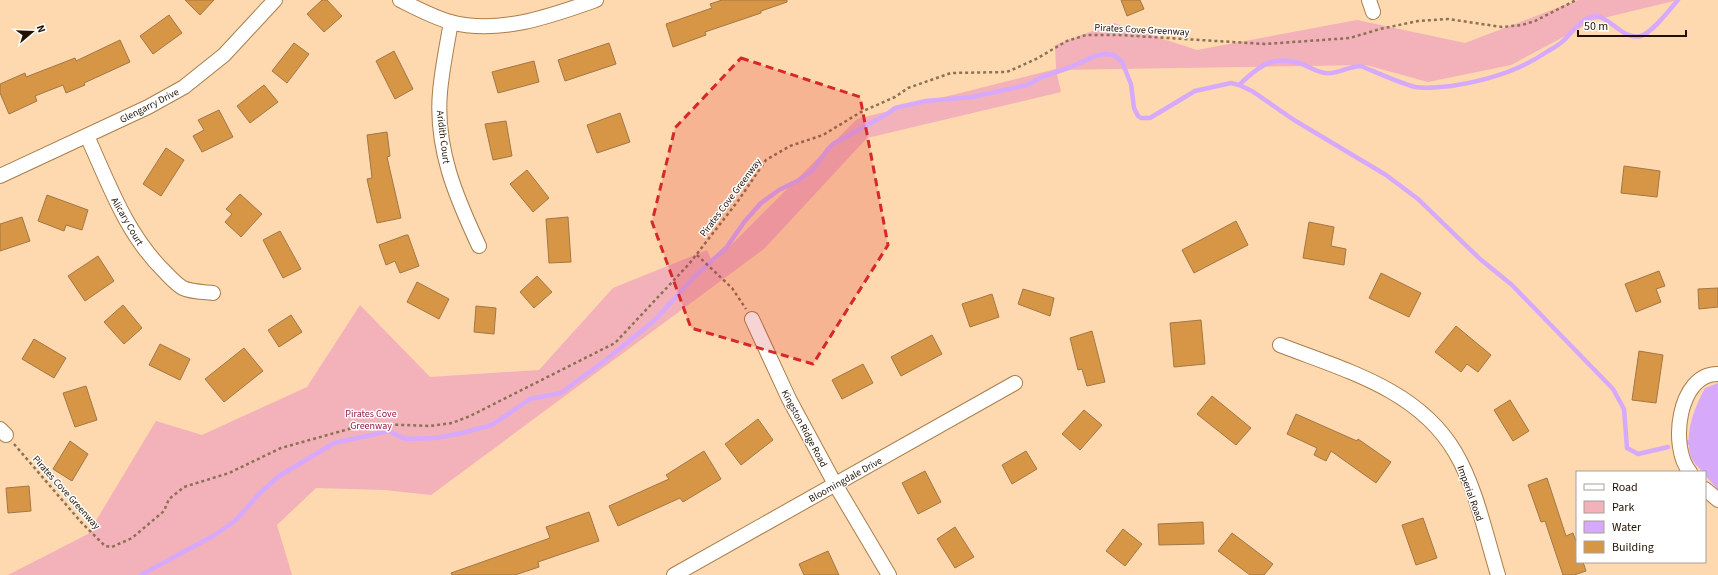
<svg xmlns="http://www.w3.org/2000/svg" width="1718" height="575" viewBox="0 0 1718 575" font-family="'Source Sans 3',sans-serif">
<style>
.green{fill:#f3b1ba}
.water{fill:#d7a9fb}
.lines{fill:none;stroke-linecap:round;stroke-linejoin:round}
.stream{stroke:#d7a9fb;stroke-width:4.5}
.building{fill:#d79646;stroke:#a27745}
.street-casing{stroke:#a97e4b;stroke-width:16}
.path{stroke:#8c7154;stroke-width:2.5;stroke-dasharray:3 3;stroke-linecap:butt}
.street{stroke:#fff;stroke-width:14}
.marked{fill:#d62828;fill-opacity:0.2;stroke:#d62828;stroke-width:3;stroke-dasharray:8 5;stroke-linejoin:round}
.labels{text-anchor:middle;stroke-width:3;stroke-linejoin:round;paint-order:stroke}
.street-label{font-size:10px;fill:#210;stroke:#fff}
.park-label{font-size:10px;fill:#911b3f;stroke:#fff}
</style>
<rect width="100%" height="100%" fill="#fed8ae"/>
<!-- green -->
<path class="green" d="M1578 0H1678L1595 20 1511 65 1428 82 1366 65 1056 70 1061 92 867 138 764 249 431 495 385 490 316 488 277 525 292 575H8L88 534 156 421 202 435 307 387 360 305 430 377 539 370 613 288 707 250 713 263 857 119 1056 69 1055 45 1114 23 1197 50 1357 20 1465 43Z"/>
<!-- water -->
<path class="water" d="M1718 383V490L1705 475V472H1703C1699 468 1693 462 1691 457 1684 433 1694 409 1705 388Z"/>
<g class="lines">
<!-- stream -->
<path class="stream" d="M1239 85C1259 66 1273 54 1302 64 1309 67 1317 72 1325 73 1338 75 1348 66 1361 66 1378 73 1397 82 1415 87 1426 89 1440 87 1451 86 1485 81 1517 72 1545 53 1551 49 1558 46 1563 41 1571 34 1579 21 1590 17 1607 11 1621 41 1641 36 1653 32 1670 9 1678 0
M1687 442 1695 445
M141 575 213 536 235 521 259 494 279 476 334 443 389 431 405 439 436 438 462 433 492 425 530 399 561 393 607 359 655 320 694 277 726 248 745 221 761 203 779 190 799 180 812 171 828 149 833 144 887 114 895 108 926 101 972 97 1027 85 1042 77 1071 67 1095 56 1105 54 1114 55 1122 62 1131 84 1134 108 1138 116 1141 118H1150L1195 91 1231 83 1239 85 1252 91 1294 120 1386 175 1418 199 1480 259 1512 285 1613 389 1624 409 1627 448 1638 454 1668 447"/>
</g>
<!-- building -->
<path class="building" d="M185 0H214L200 15Z
M322 0H327L342 16 324 32 307 14Z
M722 0H787V2L761 11V13L705 32 706 35 673 47 666 24 712 8 710 4Z
M1121 0H1140L1144 9 1127 16Z
M169 15 182 33 153 54 140 36Z
M120 40 130 62 84 83 85 85 66 93 63 85 35 96 37 101 9 114 0 93V84L25 73 26 77 75 58 76 61Z
M294 43 309 54 287 83 272 71Z
M609 43 616 64 565 81 558 60Z
M394 51 413 89 395 99 376 61Z
M534 61 539 82 498 93 492 72Z
M264 85 278 102 250 123 237 106Z
M219 110 233 137 202 152 193 136 204 130 198 120Z
M620 113 630 142 597 153 587 125Z
M506 121 512 156 493 160 485 124Z
M387 132 390 156 387 157 401 218 377 223 367 179 372 178 367 135Z
M166 148 184 160 161 196 143 184Z
M1624 166 1660 171 1657 197 1621 193Z
M527 170 549 198 533 212 510 184Z
M240 194 262 214 241 237 225 222 232 214 226 209Z
M47 195 88 210 82 230 66 225 64 231 38 221Z
M22 217 30 241 0 251V224Z
M568 217 571 262 549 263 546 219Z
M1236 221 1248 245 1194 273 1182 250Z
M1309 222 1334 227 1331 246 1346 249 1344 265 1303 258Z
M280 231 301 269 283 278 263 240Z
M406 235H408L419 266 400 273 395 261 386 265 379 245Z
M98 256 114 281 85 301 68 276Z
M1659 271 1665 286 1656 289 1661 302 1636 312 1625 284Z
M1381 273 1421 293 1409 317 1369 298Z
M537 276 552 292 534 308 520 292Z
M417 282 449 299 439 319 407 302Z
M1718 288V307L1699 309 1698 289Z
M1023 289 1054 298 1050 316 1018 304Z
M992 294 999 317 970 327 962 304Z
M123 305 142 328 124 344 104 322Z
M476 306 496 308 494 334 474 332Z
M291 315 302 332 279 347 268 330Z
M1201 320 1205 364 1174 367 1170 323Z
M1456 326 1491 355 1478 372 1467 364 1461 372 1435 352Z
M1092 331 1105 382 1087 386 1082 369 1078 370 1070 338Z
M932 335 942 354 901 376 891 357Z
M34 339 66 358 54 378 22 359Z
M160 344 190 359 180 380 149 365Z
M244 348 263 371 224 402 205 379Z
M1639 351 1663 355 1656 403 1632 400Z
M863 364 873 383 842 399 832 380Z
M86 386 97 420 75 427 63 393Z
M1212 396 1251 428 1236 445 1197 414Z
M1510 400 1529 431 1513 441 1494 410Z
M1084 410 1102 425 1080 450 1062 434Z
M1296 414 1357 441 1358 439 1391 462 1376 483 1331 451 1326 461 1314 455 1317 448 1287 434Z
M758 419 773 440 741 465 725 444Z
M70 441 88 454 72 481 53 469Z
M704 451 721 479 683 502 680 498 618 526 609 506 669 479 666 475Z
M1026 451 1037 469 1012 484 1002 465Z
M925 471 941 502 918 514 902 483Z
M1547 478 1566 536 1573 533 1577 544V562H1583L1586 571 1574 575H1563L1545 521 1541 522 1528 485Z
M29 486 31 511 8 513 6 488Z
M589 512 599 541 538 562 539 567 515 575H452L451 573 550 538 546 527Z
M1423 518 1437 558 1416 565 1402 525Z
M1203 522 1204 544 1159 545 1158 524Z
M955 527 974 557 955 568 937 539Z
M1123 529 1142 544 1125 566 1106 551Z
M1232 533 1273 564 1264 575H1250L1218 551Z
M828 551 839 575H804L799 564Z"/>
<g class="lines">
<defs>
<path id="street" d="M400 0C416 8 433 17 450 22 499 35 551 16 596 0
M1369 0 1373 12
M451 22C447 45 442 69 440 92 435 148 456 197 479 246
M87 136C109 184 126 234 165 272 170 277 176 284 183 288 191 292 205 292 213 293
M0 176 148 107 184 87 224 55 275 0
M752 319 789 399 835 484 889 575
M1280 345C1344 370 1418 389 1455 452 1476 487 1486 536 1498 575
M0 429 6 435
M1690 472C1669 448 1678 373 1718 374
M1705 489 1718 500
M674 575 1015 383"/>
</defs>
<!-- street casing -->
<use href="#street" class="street-casing"/>
<!-- path -->
<path class="path" d="M697 255 732 288 746 309
M14 444 81 522 105 546 112 547 132 538 164 511 169 499 184 487 229 473 281 448 356 427 378 424 430 426 452 423 470 416 615 343 689 264 738 201 766 160 790 146 823 135 861 112 895 97 908 88 951 73 1007 72 1036 59 1067 41 1086 35H1119L1265 44 1350 38 1380 29 1418 21 1448 19 1502 27 1522 25 1535 21 1576 0"/>
<!-- street -->
<use href="#street" class="street"/>
</g>
<!-- marked area -->
<path class="marked" d="M741 58 860 97 888 245 813 364 691 328 652 222 675 128Z"/>
<g class="labels">
<!-- street labels -->
<g class="street-label">
<text transform="translate(1142 29) rotate(3)" y="4">Pirates Cove Greenway</text>
<text transform="translate(149 105) rotate(-27)" y="4">Glengarry Drive</text>
<text transform="translate(444 137) rotate(83)" y="4">Aridith Court</text>
<text transform="translate(730 197) rotate(-53)" y="4">Pirates Cove Greenway</text>
<text transform="translate(128 221) rotate(60)" y="4">Alicary Court</text>
<text transform="translate(805 428) rotate(62)" y="4">Kingston Ridge Road</text>
<text transform="translate(845 479) rotate(-29)" y="4">Bloomingdale Drive</text>
<text transform="translate(67 492) rotate(48)" y="4">Pirates Cove Greenway</text>
<text transform="translate(1471 493) rotate(70)" y="4">Imperial Road</text>
</g>
<!-- park labels -->
<g class="park-label">
<text x="371" y="417">Pirates Cove<tspan x="371" dy="12">Greenway</tspan></text>
</g>
</g>
<!-- legend -->
<rect x="1576" y="471" width="130" height="92" fill="#ffffff" stroke="#a7a099"/>
<rect x="1584" y="484" width="20" height="6" fill="#ffffff" stroke="#a7a099"/>
<text x="1612" y="491" font-size="12" fill="#221100">Road</text>
<rect x="1584" y="501" width="20" height="12" fill="#f3b1ba" stroke="#a7a099"/>
<text x="1612" y="511" font-size="12" fill="#221100">Park</text>
<rect x="1584" y="521" width="20" height="12" fill="#d7a9fb" stroke="#a7a099"/>
<text x="1612" y="531" font-size="12" fill="#221100">Water</text>
<rect x="1584" y="541" width="20" height="12" fill="#d79646" stroke="#a7a099"/>
<text x="1612" y="551" font-size="12" fill="#221100">Building</text>
<!-- north arrow -->
<g transform="translate(32 32) rotate(71)" stroke="#ffffff" stroke-width="3" paint-order="stroke">
<path d="M0-3L7 15L0 10L-7 15Z" fill="#221100"/>
<text y="-6" font-size="11" font-weight="bold" text-anchor="middle" fill="#221100">N</text>
</g>
<!-- scale -->
<path d="M1578 30v6h108v-6" fill="none" stroke="#221100" stroke-width="2"/>
<text x="1584" y="30" font-size="12" fill="#221100" stroke="#ffffff" stroke-width="3" paint-order="stroke">50 m</text>
</svg>
